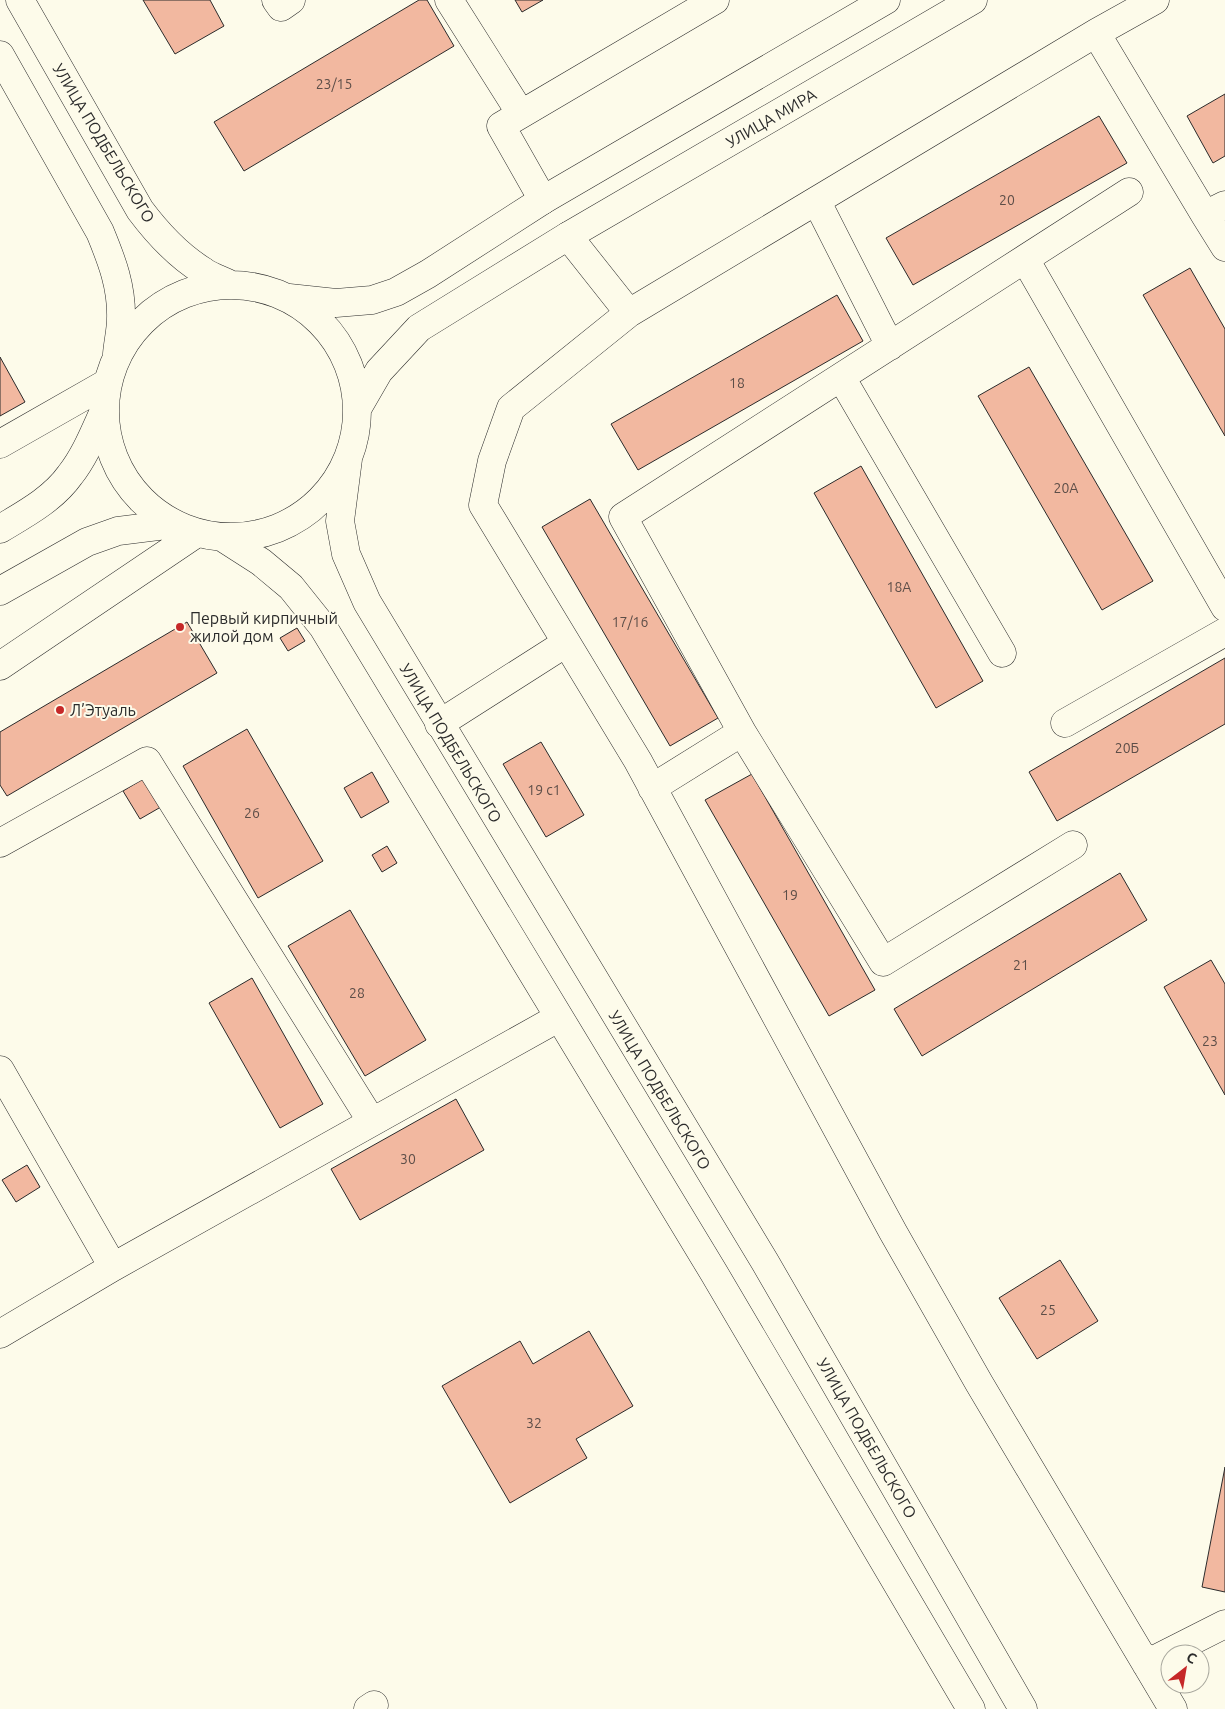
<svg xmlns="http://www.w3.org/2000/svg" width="1225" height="1709" viewBox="0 0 1225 1709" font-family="Ubuntu,sans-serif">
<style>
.building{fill:#f2b8a0;stroke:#2b2b2b}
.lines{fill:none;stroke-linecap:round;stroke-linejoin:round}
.minor-casing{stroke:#2b2b2b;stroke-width:29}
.major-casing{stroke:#2b2b2b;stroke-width:29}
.minor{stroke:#fdfbea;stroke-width:28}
.major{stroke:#fdfbea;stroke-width:28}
.poi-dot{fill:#c62828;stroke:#fdfbea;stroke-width:2}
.labels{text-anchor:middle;stroke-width:4;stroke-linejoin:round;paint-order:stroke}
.number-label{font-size:14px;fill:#5d4e48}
.street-label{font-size:16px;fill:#2b2b2b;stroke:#fdfbea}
.poi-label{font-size:16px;fill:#2b2b2b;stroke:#fdfbea;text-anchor:start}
</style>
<rect width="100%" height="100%" fill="#fdfbea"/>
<!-- building -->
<path class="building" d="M143 0H210L224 26 175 54Z
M419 0H427L454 46 244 171 214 122Z
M515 0H543L522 12Z
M1225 94V156L1213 163 1187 116Z
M1099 116 1127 163 913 285 886 238Z
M1190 268 1225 329V436L1143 295Z
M837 295 863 341 638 470 611 424Z
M0 357 25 402 0 416Z
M1029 367 1153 581 1102 610 978 396Z
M861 466 983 681 936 708 814 493Z
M590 499 718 718 670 746 542 527Z
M187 622 217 673 7 796 0 785V732Z
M297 628 305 641 288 651 280 638Z
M1225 658V724L1057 821 1029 772Z
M247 729 323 861 258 898 183 766Z
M541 742 584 815 546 837 503 764Z
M372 772 389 802 361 818 344 788Z
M752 774 875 990 829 1016 705 800Z
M149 775 166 804 140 819 123 791Z
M387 846 397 863 382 872 372 855Z
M1120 873 1147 920 922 1056 894 1009Z
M350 910 426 1040 365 1076 288 946Z
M1211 960 1225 984V1095L1164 987Z
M252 978 323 1104 280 1128 209 1003Z
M456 1099 484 1150 360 1220 331 1169Z
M27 1165 40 1187 16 1202 2 1180Z
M1060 1260 1098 1321 1037 1359 999 1298Z
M589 1331 633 1406 576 1439 587 1458 510 1503 442 1386 520 1341 533 1364Z
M1225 1467V1592L1202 1587Z"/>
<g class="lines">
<defs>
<path id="minor" d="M276 0 281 7 291 0
M449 0 521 114
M1155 0 1096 33 629 313 511 408 492 461 483 505 638 761 893 1232 979 1383 1173 1709
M1096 33 1205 215 1225 205
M543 200 501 126 715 0
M817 202 890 346
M1205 215 1225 247
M568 236 629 313
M1025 259 1225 607
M841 377 1002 653
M0 444 107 383
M0 529C25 514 53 499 70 475 85 456 94 433 104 411
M0 591 87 542 118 531 174 524
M0 666 197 533
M1065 723 1225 632
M439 724 566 643
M742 732 623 517 1129 192
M652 788 742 732 883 962 1073 845
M0 843 147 761 372 1122
M0 1070 113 1267 558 1018
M0 1334 113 1267
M1146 1664 1225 1624
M368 1709 374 1705"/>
<path id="major" d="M20 0 140 210C158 234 177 255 203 271 211 277 222 280 231 285
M0 55 100 232C112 261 122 287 121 319 121 330 118 342 117 354
M105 411a126 126 0 1 1 252 0a126 126 0 1 1-252 0Z
M289 298 336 303 372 300 396 292 428 274 543 200 886 0
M357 409 379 371 419 328 568 236 973 0
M348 459 340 521 346 554 367 602 765 1262 1023 1709
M222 537 261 562 291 587 323 627 714 1273 971 1709"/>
</defs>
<!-- minor casing -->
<use href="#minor" class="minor-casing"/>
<!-- major casing -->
<use href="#major" class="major-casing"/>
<!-- minor -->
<use href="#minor" class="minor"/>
<!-- major -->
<use href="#major" class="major"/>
</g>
<!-- markers -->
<g class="poi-dot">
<circle cx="180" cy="627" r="5"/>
<circle cx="60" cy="710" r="5"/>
</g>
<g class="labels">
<!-- number labels -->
<g class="number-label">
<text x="334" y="89">23/15</text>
<text x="1007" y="205">20</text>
<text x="737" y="388">18</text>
<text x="1066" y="493">20А</text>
<text x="899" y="592">18А</text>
<text x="630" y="627">17/16</text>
<text x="1127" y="753">20Б</text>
<text x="544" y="795">19 с1</text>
<text x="252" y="818">26</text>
<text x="790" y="900">19</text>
<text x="1021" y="970">21</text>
<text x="357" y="998">28</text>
<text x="1210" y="1046">23</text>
<text x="408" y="1164">30</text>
<text x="1048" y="1315">25</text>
<text x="534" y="1428">32</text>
</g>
<!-- street labels -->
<g class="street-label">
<text transform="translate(771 118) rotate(-30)" y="6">УЛИЦА МИРА</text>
<text transform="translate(104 143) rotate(59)" y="6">УЛИЦА ПОДБЕЛЬСКОГО</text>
<text transform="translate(451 743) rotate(59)" y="6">УЛИЦА ПОДБЕЛЬСКОГО</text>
<text transform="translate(660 1090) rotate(59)" y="6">УЛИЦА ПОДБЕЛЬСКОГО</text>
<text transform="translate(867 1438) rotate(60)" y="6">УЛИЦА ПОДБЕЛЬСКОГО</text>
</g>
<!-- poi labels -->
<g class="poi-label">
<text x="190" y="624">Первый кирпичный<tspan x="190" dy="18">жилой дом</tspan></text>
<text x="70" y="716">Л’Этуаль</text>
</g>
</g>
<!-- north arrow -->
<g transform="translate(1185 1669) rotate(31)"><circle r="24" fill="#fdfbea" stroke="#a9a89e"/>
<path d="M0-4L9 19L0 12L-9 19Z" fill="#c62828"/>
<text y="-8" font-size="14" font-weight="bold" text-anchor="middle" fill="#2b2b2b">С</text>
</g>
</svg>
